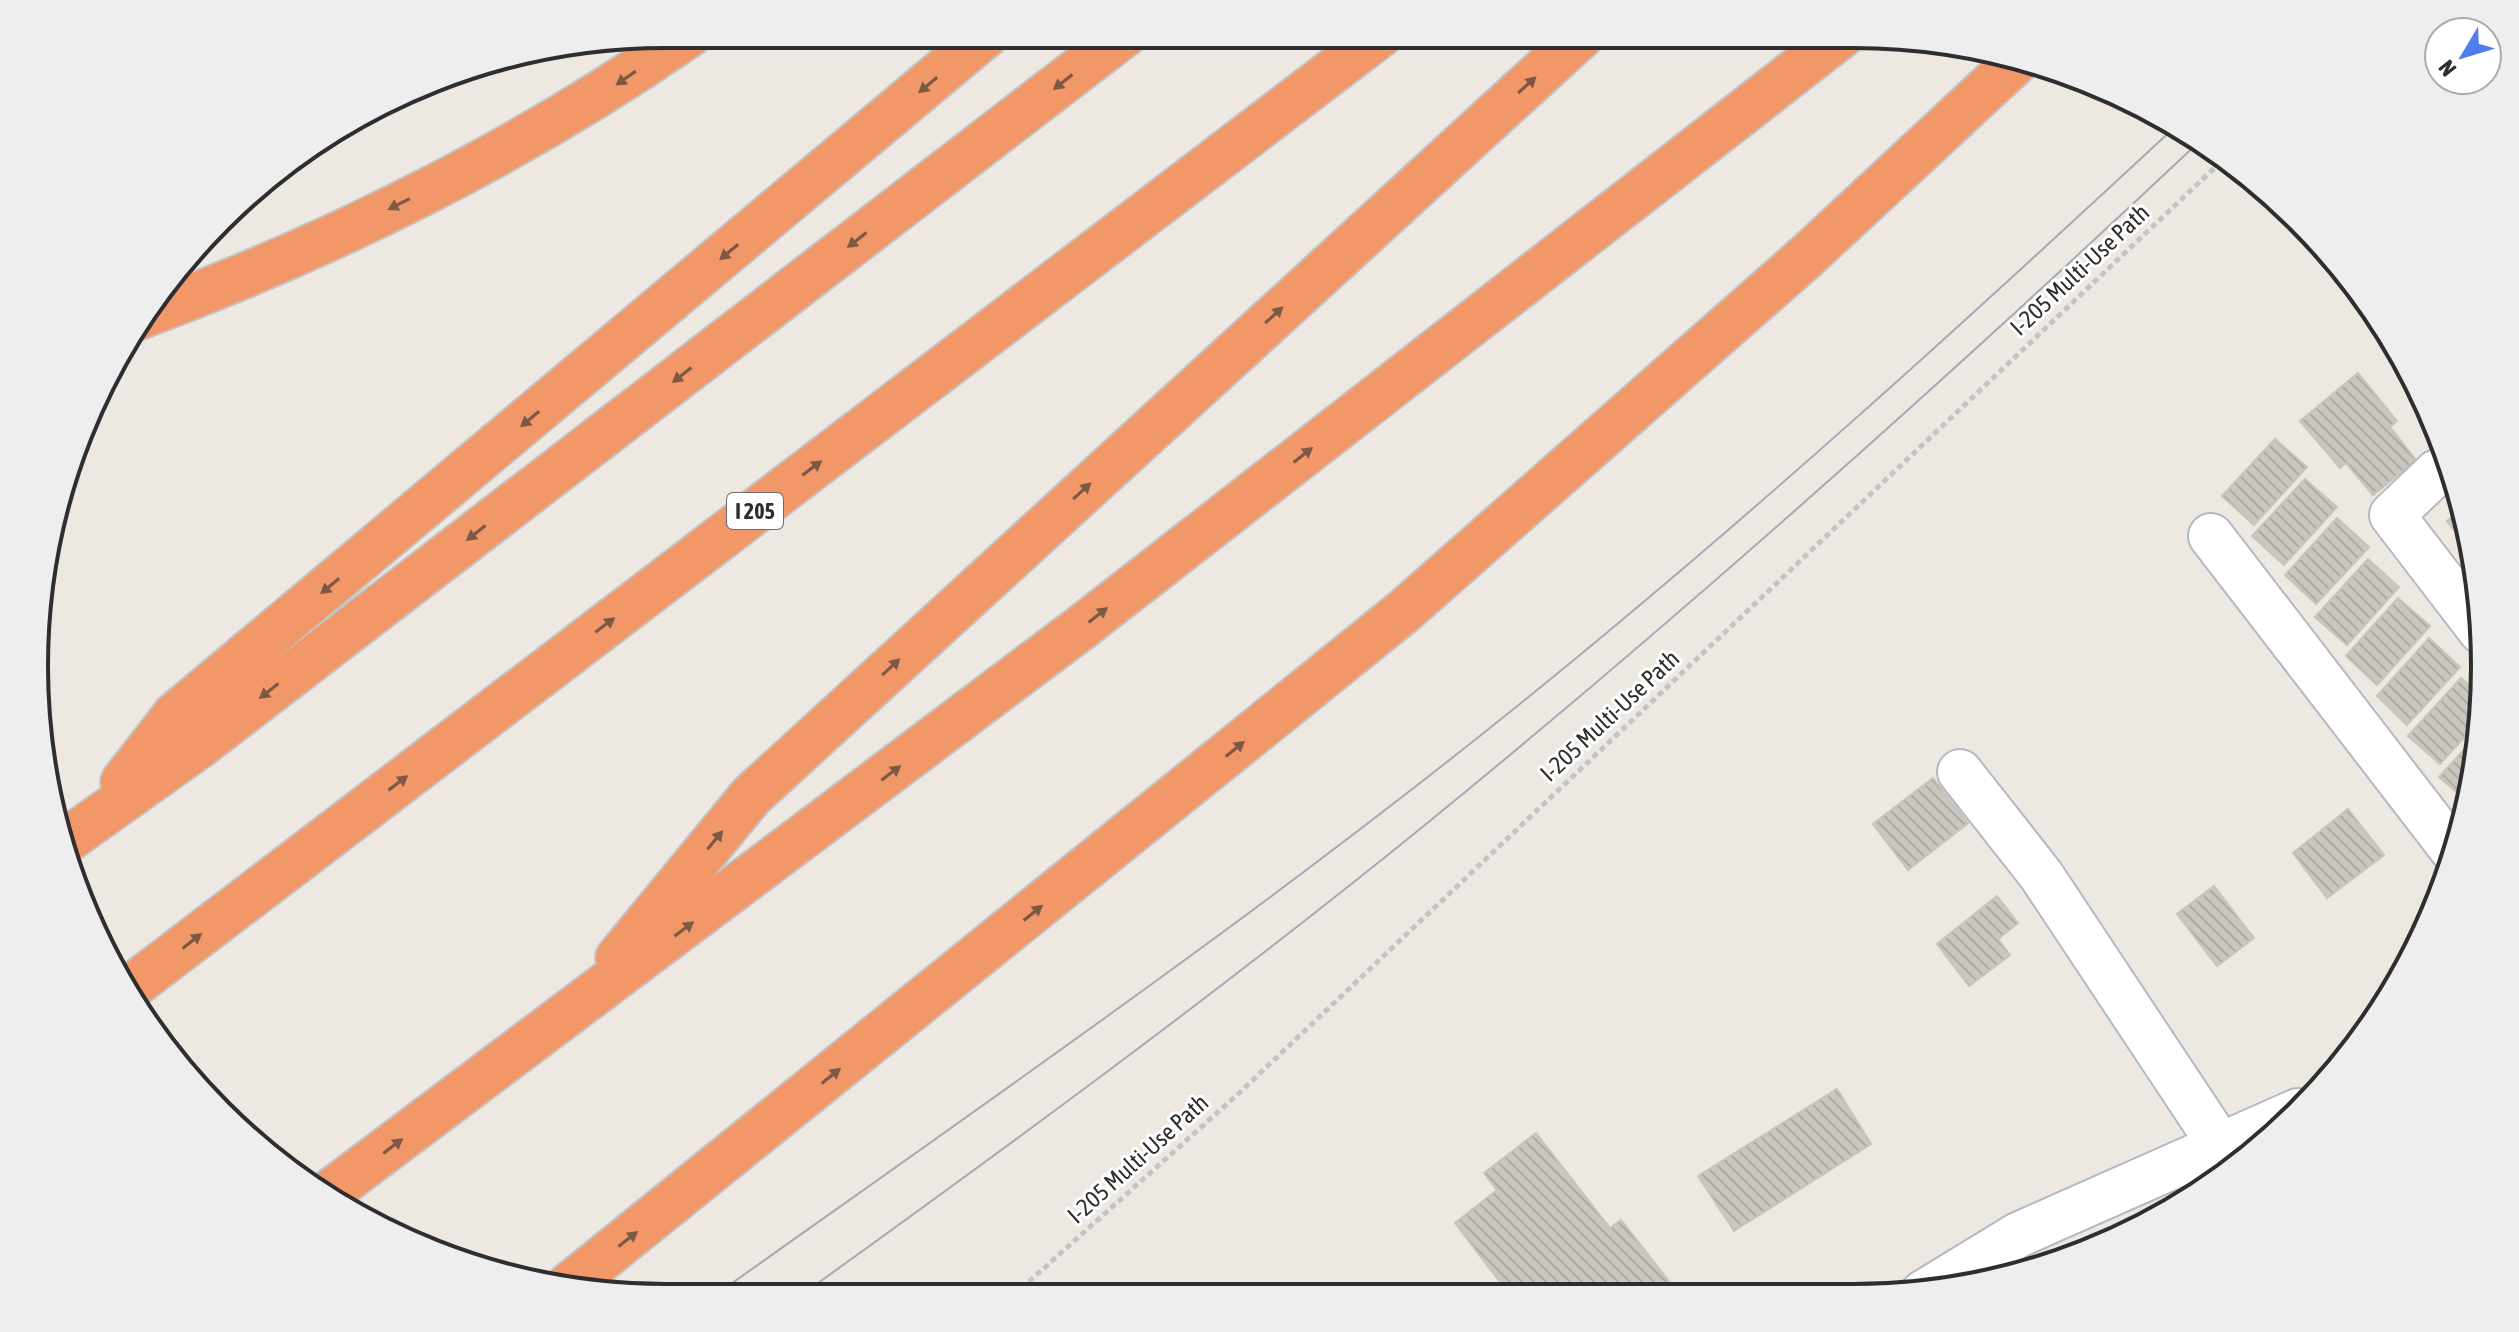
<svg xmlns="http://www.w3.org/2000/svg" width="2519" height="1332" viewBox="0 0 2519 1332" font-family="'Asap Condensed',sans-serif">
<style>
.building{fill:url(#building-back-hatch);stroke:#cac3bb;stroke-width:2}
.lines{fill:none;stroke-linecap:round;stroke-linejoin:round}
.minor-casing{stroke:#b5b8c0;stroke-width:48}
.highway-casing{stroke:#c4c4c4;stroke-width:48}
.path{stroke:#c4c4c4;stroke-width:5;stroke-dasharray:6 4;stroke-linecap:butt}
.minor{stroke:#fff;stroke-width:44}
.highway{stroke:#f29768;stroke-width:44}
.tram{stroke:#a5a9b6;stroke-width:2}
.oneway{fill:#7c5845}
.labels{text-anchor:middle;stroke-width:6;stroke-linejoin:round;paint-order:stroke}
.shield{fill:#fff;stroke:#6d6d6d;stroke-width:2}
.shield-label{font-size:22px;font-weight:bold;fill:#2e2e2e}
.street-label{font-size:24px;fill:#2e2e2e;stroke:#fff}
.rim{fill:none;stroke:#2e2e2e;stroke-width:4}
</style>
<defs>
<pattern id="building-back-hatch" width="6" height="6" patternUnits="userSpaceOnUse" patternTransform="scale(2)"><rect width="6" height="6" fill="#cac6c0"/><path d="M-1 5l2 2M0 0l6 6M5-1l2 2" fill="none" stroke="#aeaaa5"/></pattern>
</defs>
<rect width="100%" height="100%" fill="#eee8e2"/>
<!-- building -->
<path class="building" d="M2358 373 2397 421 2390 427 2416 460 2373 495 2346 463 2340 468 2300 421Z
M2275 439 2307 467 2254 525 2222 496Z
M2305 479 2337 507 2284 565 2252 536Z
M2462 508 2472 553 2447 521Z
M2337 518 2369 547 2316 604 2285 575Z
M2368 559 2399 587 2347 645 2315 617Z
M2398 598 2430 626 2377 685 2346 656Z
M2429 638 2460 667 2407 725 2377 696Z
M2461 678 2483 698 2482 718 2440 764 2408 736Z
M2480 732 2468 802 2439 777Z
M1933 778 1968 823 1908 870 1873 824Z
M2348 809 2384 855 2327 898 2293 853Z
M2214 886 2254 938 2217 966 2177 914Z
M1997 896 2018 923 1998 939 2010 955 1969 986 1937 944Z
M1837 1089 1871 1144 1734 1231 1698 1176Z
M1536 1133 1610 1228 1621 1220 1678 1293 1509 1294 1455 1223 1497 1190 1484 1173Z"/>
<g class="lines">
<defs>
<path id="minor" d="M2437 472 2392 515 2481 631
M2211 536 2455 853
M1960 772 2041 875 2220 1145
M1923 1293 2018 1235 2298 1111"/>
<path id="highway" d="M139 317C333 245 520 152 690 34
M123 782 175 715 987 34
M67 840 199 746 1125 34
M618 958 751 796 1582 35
M130 988 1380 35
M330 1192 1082 627 1842 35
M567 1287 1403 612 1807 256 2021 57"/>
</defs>
<!-- minor casing -->
<use href="#minor" class="minor-casing"/>
<!-- highway casing -->
<use href="#highway" class="highway-casing"/>
<!-- path -->
<path class="path" d="M1014 1295 1237 1095 2226 157"/>
<!-- minor -->
<use href="#minor" class="minor"/>
<!-- highway -->
<use href="#highway" class="highway"/>
<!-- tram -->
<path class="tram" d="M714 1296C988 1101 1264 911 1526 699 1751 517 1964 323 2176 126
M800 1296C1010 1145 1219 992 1420 829 1689 610 1947 379 2200 141"/>
</g>
<!-- one-way arrows -->
<defs><path id="oneway-solid" d="M-6-.8H1V-3.2L6.5 0L1 3.2V.8H-6Z" transform="scale(2)"/></defs>
<g class="oneway">
<use href="#oneway-solid" transform="translate(626 78) rotate(145)"/>
<use href="#oneway-solid" transform="translate(1063 82) rotate(142)"/>
<use href="#oneway-solid" transform="translate(928 85) rotate(140)"/>
<use href="#oneway-solid" transform="translate(1527 85) rotate(-42)"/>
<use href="#oneway-solid" transform="translate(399 204) rotate(153)"/>
<use href="#oneway-solid" transform="translate(857 240) rotate(142)"/>
<use href="#oneway-solid" transform="translate(729 252) rotate(140)"/>
<use href="#oneway-solid" transform="translate(1274 315) rotate(-43)"/>
<use href="#oneway-solid" transform="translate(682 375) rotate(142)"/>
<use href="#oneway-solid" transform="translate(530 419) rotate(140)"/>
<use href="#oneway-solid" transform="translate(1303 455) rotate(-38)"/>
<use href="#oneway-solid" transform="translate(812 468) rotate(-37)"/>
<use href="#oneway-solid" transform="translate(1082 491) rotate(-43)"/>
<use href="#oneway-solid" transform="translate(476 533) rotate(142)"/>
<use href="#oneway-solid" transform="translate(330 586) rotate(140)"/>
<use href="#oneway-solid" transform="translate(1098 615) rotate(-38)"/>
<use href="#oneway-solid" transform="translate(605 625) rotate(-37)"/>
<use href="#oneway-solid" transform="translate(891 667) rotate(-43)"/>
<use href="#oneway-solid" transform="translate(269 691) rotate(142)"/>
<use href="#oneway-solid" transform="translate(1235 749) rotate(-39)"/>
<use href="#oneway-solid" transform="translate(891 773) rotate(-37)"/>
<use href="#oneway-solid" transform="translate(398 783) rotate(-37)"/>
<use href="#oneway-solid" transform="translate(715 840) rotate(-51)"/>
<use href="#oneway-solid" transform="translate(1033 913) rotate(-39)"/>
<use href="#oneway-solid" transform="translate(684 929) rotate(-37)"/>
<use href="#oneway-solid" transform="translate(192 941) rotate(-38)"/>
<use href="#oneway-solid" transform="translate(831 1076) rotate(-39)"/>
<use href="#oneway-solid" transform="translate(393 1146) rotate(-37)"/>
<use href="#oneway-solid" transform="translate(628 1239) rotate(-38)"/>
</g>
<g class="labels">
<!-- shield labels -->
<rect class="shield" x="727" y="493" width="56" height="36" rx="6"/>
<g class="shield-label">
<text x="755" y="519">I 205</text>
</g>
<!-- street labels -->
<g class="street-label">
<text transform="translate(2080 270) rotate(-43)" y="8">I-205 Multi-Use Path</text>
<text transform="translate(1610 716) rotate(-43)" y="8">I-205 Multi-Use Path</text>
<text transform="translate(1138 1159) rotate(-42)" y="8">I-205 Multi-Use Path</text>
</g>
</g>
<!-- crop -->
<path d="M0 0H2519V1332H0ZM666 48H1853A618 618 0 0 1 2471 666V666A618 618 0 0 1 1853 1284H666A618 618 0 0 1 48 666V666A618 618 0 0 1 666 48Z" fill="#eee" fill-rule="evenodd"/>
<path class="rim" d="M666 48H1853A618 618 0 0 1 2471 666V666A618 618 0 0 1 1853 1284H666A618 618 0 0 1 48 666V666A618 618 0 0 1 666 48Z"/>
<!-- north arrow -->
<g transform="translate(2463 56) rotate(232)"><circle r="38" fill="#ffffff" stroke="#ababab" stroke-width="2"/>
<path d="M0-6L14 30L0 20L-14 30Z" fill="#507ded"/>
<text y="-12" font-size="22" font-weight="bold" text-anchor="middle" fill="#2e2e2e">N</text>
</g>
</svg>
